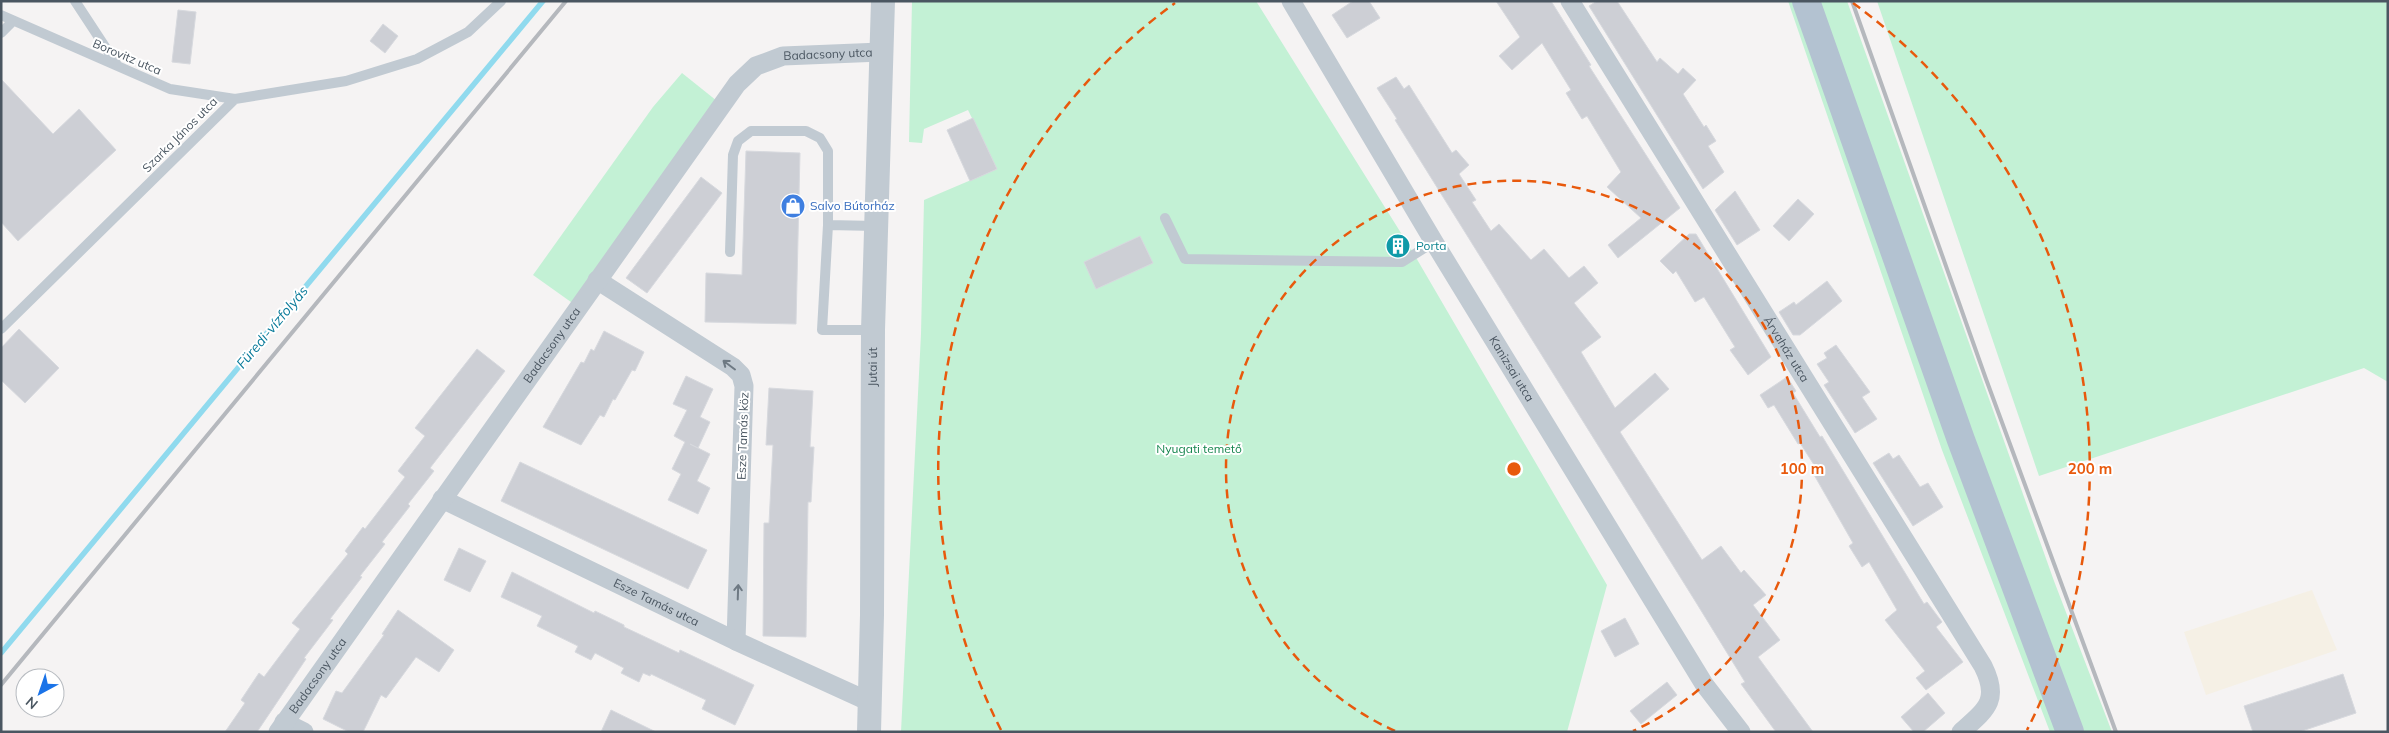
<svg xmlns="http://www.w3.org/2000/svg" width="2389" height="733" viewBox="0 0 2389 733" font-family="Mulish,sans-serif">
<style>
.green{fill:#c3f1d5}
.sand{fill:#f5f0e5}
.lines{fill:none;stroke-linecap:round;stroke-linejoin:round}
.stream{stroke:#90daee;stroke-width:5.5}
.building{fill:#cdcfd5;stroke:#d7d9de}
.service{stroke:#c1cad2;stroke-width:10}
.minor{stroke:#c1cad2;stroke-width:19}
.tertiary{stroke:#c1cad2;stroke-width:24}
.primary{stroke:#b3c2d1;stroke-width:28}
.rail{stroke:#b5b8bd;stroke-width:4}
.oneway{stroke:#6e7983}
.ring{fill:none;stroke:#e8590c;stroke-width:2.5;stroke-dasharray:9 6}
.labels{text-anchor:middle;stroke-width:4;stroke-linejoin:round;paint-order:stroke}
.street-label{font-size:12px;fill:#4a5661;stroke:#fff}
.shop-label{font-size:12px;fill:#366cbe;stroke:#fff;text-anchor:start}
.culture-label{font-size:12px;fill:#0d838f;stroke:#fff;text-anchor:start}
.park-label{font-size:12px;fill:#17864f;stroke:#fff}
.water-label{font-size:14px;font-style:italic;fill:#0c7c9b;stroke:#fff}
.centre{fill:#e8590c;stroke:#fff;stroke-width:2.5}
.ring-label{font-size:15px;text-anchor:middle;font-weight:bold;fill:#e8590c;stroke:#fff;stroke-width:4;stroke-linejoin:round;paint-order:stroke}
</style>
<rect width="100%" height="100%" fill="#f5f3f3"/>
<!-- green -->
<path class="green" d="M912 1H1256L1411 249 1607 585 1567 732H901L921 334 924 200 997 169 968 110 924 129 922 143 909 142Z
M1788 1H1847L2054 581 2112 732H2050L1942 450Z
M1877 1H2388V382L2364 368 2039 476Z
M682 73 722 105 578 307 533 275 653 107Z"/>
<!-- sand -->
<path class="sand" d="M2312 590 2337 650 2206 695 2184 632Z"/>
<g class="lines">
<!-- stream -->
<path class="stream" d="M1 653 543 1"/>
</g>
<!-- building -->
<path class="building" d="M1353 1H1369L1380 18 1347 38 1332 15Z
M1496 1H1551L1591 65 1589 66 1680 208 1618 258 1608 245 1641 218 1607 187 1621 172 1587 116 1582 119 1566 93 1571 90 1542 43 1512 70 1499 56 1520 37Z
M1597 1H1617L1657 62 1660 58 1678 74 1683 68 1696 80 1683 94 1704 127 1706 125 1716 141 1708 146 1724 172 1703 189 1589 6Z
M178 10 196 12 190 64 172 62Z
M383 24 398 36 385 53 370 41Z
M1396 77 1404 89 1409 85 1452 153 1456 150 1469 165 1459 174 1476 200 1472 202 1491 231 1499 224 1531 260 1544 249 1569 278 1584 266 1598 283 1574 303 1601 337 1581 352 1615 408 1655 373 1669 389 1620 432 1702 560 1721 546 1741 573 1744 570 1766 595 1753 605 1780 640 1758 657 1813 732H1776L1741 684 1745 682 1697 604 1395 120 1397 119 1377 88Z
M1 79 53 134 79 109 116 150 18 241 1 222Z
M973 118 997 169 970 181 947 130Z
M746 151 800 153 796 324 705 322 706 273 742 275Z
M701 177 722 193 647 293 626 278Z
M1735 191 1760 230 1737 245 1715 210Z
M1798 199 1814 214 1789 241 1773 226Z
M1689 234H1696L1771 357 1748 375 1730 350 1735 347 1704 297 1695 302 1676 271 1673 274 1660 261Z
M1140 236 1153 263 1096 289 1084 262Z
M1827 281 1842 301 1800 335H1793L1779 312 1794 302 1796 305Z
M19 329 59 368 25 403 1 380V348Z
M604 331 644 352 635 371 632 370 615 400 613 399 604 417 600 415 581 445 543 427 581 362 584 363 591 349 594 351Z
M1836 345 1870 392 1862 397 1877 419 1855 433 1824 385 1829 382 1817 364 1827 358 1824 353Z
M477 349 505 371 430 468 434 471 408 504 410 506 382 542 385 544 360 576 362 577 330 619 333 620 304 658 306 659 257 732H225L245 703 241 700 259 673 264 677 300 629 292 623 348 554 345 551 363 527 365 529 405 477 398 471 425 436 415 428Z
M686 376 713 389 700 417 710 422 698 448 690 444 710 454 697 481 710 488 698 514 668 500 681 474 672 469 685 442 674 436 687 410 673 404Z
M1787 377 1796 391 1793 393 1820 437 1822 436 1924 604 1927 602 1942 622 1936 627 1963 662 1926 690 1916 678 1925 671 1885 620 1897 610 1869 562 1862 567 1849 546 1853 543 1813 473 1818 471 1800 443 1798 444 1774 405 1768 408 1760 395Z
M769 388 813 391 810 447H814L811 502H808L806 637 763 636 764 523H769L773 445H766Z
M1889 453 1893 459 1899 455 1920 487 1928 483 1943 507 1913 526 1873 463Z
M520 462 707 550 688 589 501 501Z
M459 548 486 561 470 592 444 580Z
M512 572 594 613 595 611 624 625V627L658 643 679 653 680 650 754 685 735 725 702 709 706 700 651 674 650 676 643 673 639 682 621 673 624 668 595 653 591 660 575 652 578 646 537 626 542 616 501 597Z
M398 610 454 650 439 672 416 657 386 698 381 695 363 732H349L323 719 336 691 342 693 384 635 382 634Z
M1625 618 1639 644 1615 657 1601 631Z
M2343 674 2356 713 2299 732H2253L2244 706Z
M1667 682 1677 695 1641 724 1630 711Z
M1928 693 1945 713 1923 732H1914L1901 717Z
M611 710 656 732H601Z"/>
<g class="lines">
<!-- service -->
<path class="service" d="M75 1 117 65
M1 15 170 89 235 99 346 81 417 59 468 32 501 1
M1 33 13 21
M1165 218 1185 259 1402 262 1434 242
M730 252 733 155 738 141 751 131H806L820 138 828 151V225
M1 329 235 99
M873 330H822L828 225 876 226"/>
<!-- minor -->
<g class="minor">
<path id="s1" d="M1291 1 1434 242 1704 684 1741 732"/>
<path id="s2" d="M1570 1 1983 666C2000 700 1987 709 1961 732"/>
<path d="M597 280 733 367 741 375 744 386 736 641"/>
<path id="s3" d="M442 499 736 641 870 702"/>
<path d="M284 722 304 732"/>
<path id="s4" d="M278 732 737 84 756 66 783 56 881 52"/>
</g>
<!-- tertiary -->
<path class="tertiary" id="s5" d="M869 732 872 615 873 330 883 1"/>
<!-- primary -->
<path class="primary" d="M1806 1 1961 440 2070 732"/>
<!-- rail -->
<path class="rail" d="M1852 1 1986 379 2116 732
M1 685 566 1"/>
</g>
<!-- one-way arrows -->
<defs><path id="oneway-shaft" d="M-6 0H5M1.5-3L5.5 0L1.5 3" fill="none" stroke-width="1.6" stroke-linecap="round" stroke-linejoin="round" transform="scale(1.25)"/></defs>
<g class="oneway">
<use href="#oneway-shaft" transform="translate(729 365) rotate(-143)"/>
<use href="#oneway-shaft" transform="translate(738 592) rotate(-88)"/>
</g>
<!-- distance rings -->
<g class="ring">
<path d="M1395 731A288 288 0 1 1 1633 731"/>
<path d="M1001 730A576 576 0 0 1 1175 3M1853 3A576 576 0 0 1 2027 730"/>
</g>
<!-- icons -->
<defs>
<symbol id="shop-disc" viewBox="-11 -11 22 22"><circle r="9.5" fill="#3f7fe0" stroke="#fff"/><path d="M-5-2.5h2.3a2.7 3.5 0 0 1 5.4 0H5L5.5 6h-11ZM-1.5-2.5h3a1.5 2.3 0 0 0-3 0Z" fill="#fff"/></symbol>
<symbol id="building-disc" viewBox="-11 -11 22 22"><circle r="9.5" fill="#0f9aa8" stroke="#fff"/><path d="M-4-6H4V6H1V3H-1V6H-4ZM-2.5-4.3h1.7v1.8h-1.7ZM.8-4.3h1.7v1.8H.8ZM-2.5-1h1.7V.8h-1.7ZM.8-1h1.7V.8H.8Z" fill="#fff"/></symbol>
</defs>
<g fill-rule="evenodd">
<use href="#shop-disc" x="779" y="192" width="28" height="28"/>
<use href="#building-disc" x="1384" y="232" width="28" height="28"/>
</g>
<g class="labels">
<!-- street labels -->
<g class="street-label">
<text dy="4" stroke="none"><textPath href="#s4" startOffset="894">Badacsony utca</textPath></text>
<text transform="translate(127 57) rotate(23)" y="4">Borovitz utca</text>
<text transform="translate(180 135) rotate(-45)" y="4">Szarka János utca</text>
<text dy="4" stroke="none"><textPath href="#s4" startOffset="474">Badacsony utca</textPath></text>
<text dy="4" stroke="none"><textPath href="#s2" startOffset="410">Árvaház utca</textPath></text>
<text dy="4" stroke="none"><textPath href="#s5" startOffset="365">Jutai út</textPath></text>
<text dy="4" stroke="none"><textPath href="#s1" startOffset="429">Kanizsai utca</textPath></text>
<text transform="translate(743 436) rotate(-88)" y="4">Esze Tamás köz</text>
<text dy="4" stroke="none"><textPath href="#s3" startOffset="238">Esze Tamás utca</textPath></text>
<text dy="4" stroke="none"><textPath href="#s4" startOffset="69">Badacsony utca</textPath></text>
</g>
<!-- shop labels -->
<g class="shop-label">
<text x="810" y="210">Salvo Bútorház</text>
</g>
<!-- culture labels -->
<g class="culture-label">
<text x="1416" y="250">Porta</text>
</g>
<!-- park labels -->
<g class="park-label">
<text x="1199" y="453">Nyugati temető</text>
</g>
<!-- water labels -->
<g class="water-label">
<text transform="translate(272 327) rotate(-50)" y="5">Füredi-vízfolyás</text>
</g>
</g>
<circle cx="1514" cy="469" r="8" class="centre"/>
<g class="ring-label">
<text x="1802" y="474">100 m</text>
<text x="2090" y="474">200 m</text>
</g>
<!-- border -->
<rect width="2389" height="733" fill="none" stroke="#4a5661" stroke-width="5"/>
<!-- north arrow -->
<g transform="translate(40 693) rotate(220)"><circle r="24" fill="#ffffff" stroke="#b7bbc0"/>
<path d="M0-4L9 19L0 12L-9 19Z" fill="#1a73e8"/>
<text y="-8" font-size="14" font-weight="bold" text-anchor="middle" fill="#4a5661">N</text>
</g>
</svg>
